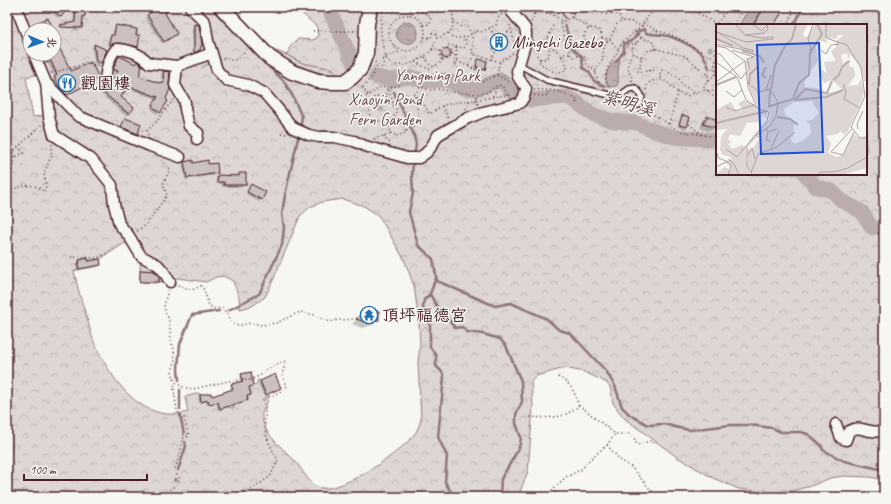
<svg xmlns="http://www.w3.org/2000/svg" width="891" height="504" viewBox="0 0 891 504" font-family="Caveat,'LXGW WenKai TC',sans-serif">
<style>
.forest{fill:url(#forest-crowns);stroke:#947a80;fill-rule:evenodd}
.garden{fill:url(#garden-furrows);stroke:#947a80}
.water{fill:url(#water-ripples);stroke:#8e747a}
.shadow{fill:#0003}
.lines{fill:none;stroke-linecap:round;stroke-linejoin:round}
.stream{stroke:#8e747a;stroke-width:2.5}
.river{stroke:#bbadae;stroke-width:15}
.building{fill:#ccc1c0;stroke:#4a1f2b}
.lane-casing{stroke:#4a1f2b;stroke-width:8}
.street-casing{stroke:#4a1f2b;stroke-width:13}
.secondary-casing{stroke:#4a1f2b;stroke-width:17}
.path{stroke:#4a1f2b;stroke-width:1.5;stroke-dasharray:1 3;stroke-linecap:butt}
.lane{stroke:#f6f6f2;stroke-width:5}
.street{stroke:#f6f6f2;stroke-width:10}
.secondary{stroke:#f6f6f2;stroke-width:14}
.street-bridge-casing{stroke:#4a1f2b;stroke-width:13;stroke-linecap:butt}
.street-bridge{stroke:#f6f6f2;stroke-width:10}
.labels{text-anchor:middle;stroke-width:3;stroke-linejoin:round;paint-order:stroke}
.poi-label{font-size:17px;fill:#4a1f2b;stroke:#f6f6f2;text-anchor:start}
.park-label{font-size:17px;fill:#6f4d56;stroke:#f6f6f2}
.water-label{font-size:18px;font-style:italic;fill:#6c4a52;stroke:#f6f6f2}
.inset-river{fill:none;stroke:#bbadae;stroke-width:2}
.inset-road{fill:none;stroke:#b1a0a2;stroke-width:1}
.view{fill:#1d4ed8;fill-opacity:0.15;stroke:#1d4ed8;stroke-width:2}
.inset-edge{fill:none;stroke:#4a1f2b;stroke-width:2}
</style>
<defs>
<pattern id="forest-crowns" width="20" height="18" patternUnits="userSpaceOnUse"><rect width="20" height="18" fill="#ddd6d5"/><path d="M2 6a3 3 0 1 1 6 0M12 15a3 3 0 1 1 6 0" fill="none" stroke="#bfb7b7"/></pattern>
<pattern id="garden-furrows" width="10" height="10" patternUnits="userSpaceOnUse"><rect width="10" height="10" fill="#ddd6d5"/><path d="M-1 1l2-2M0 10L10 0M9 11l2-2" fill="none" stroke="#bfb7b7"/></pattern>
<pattern id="water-ripples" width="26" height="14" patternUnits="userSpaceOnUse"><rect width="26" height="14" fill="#bbadae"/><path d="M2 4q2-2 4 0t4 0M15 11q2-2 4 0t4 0" fill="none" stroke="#9a8c8e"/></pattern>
</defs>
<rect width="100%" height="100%" fill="#f6f6f2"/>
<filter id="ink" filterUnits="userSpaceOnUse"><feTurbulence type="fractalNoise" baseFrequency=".025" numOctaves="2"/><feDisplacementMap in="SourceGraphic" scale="8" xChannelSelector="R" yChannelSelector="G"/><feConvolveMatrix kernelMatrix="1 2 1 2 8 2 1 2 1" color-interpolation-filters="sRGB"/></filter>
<g filter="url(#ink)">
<!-- forest -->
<path class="forest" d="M7 7H213L223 19 284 74 302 83 339 89 363 75 370 67 372 18 376 7H884V480L870 477 844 476 830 478 811 486 791 491 767 492 739 489 713 478 677 457 624 418 613 403 610 386 602 380 584 372 565 368 536 376 531 382 533 406 528 471 518 497H7ZM717 25H866V174H717ZM30 30H54V54H30ZM40 74 47 115 33 117 26 77ZM342 199 364 206 379 216 404 259 414 286 419 322 420 345 418 363 421 418C420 423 419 427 416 432 404 451 343 492 321 488 310 487 301 467 294 460 284 449 267 437 263 422 260 411 264 411 267 402 268 400 268 396 268 393L266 395 259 380 257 381V384L249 385 251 395 247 396 248 400 236 403 233 405 234 407 230 408 229 406 220 409 216 395 201 402 199 393 185 397 188 412C141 425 111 379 94 342 91 334 89 326 87 318 82 303 77 287 74 271L79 269 78 263H80L79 260 87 258 88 261 100 259 125 243 141 250 140 270 160 271 159 282 178 278 206 282 216 277 223 276 233 281 239 297 240 309 252 306 265 297 274 278 300 216 310 207 322 202Z
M295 7H366L362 54 348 75H337L333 69 302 63 287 55 290 47 298 39 313 40 318 37 317 27Z"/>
<!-- garden -->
<path class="garden" d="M276 51 287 55 302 63 333 69 337 75C312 73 296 66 275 53Z"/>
<!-- water -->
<path class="water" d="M750 7H764L754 25H739Z
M396 33a11 11 0 1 1 22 0a11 11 0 1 1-22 0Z
M617 59 620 60C619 64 618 69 618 74 619 82 620 87 609 87 602 77 609 65 617 59Z"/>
<!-- shadow -->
<path class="shadow" d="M44 7H67L59 17H57Z
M95 7H115L109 11 95 9Z
M148 7H162L174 36 162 43 145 18 152 13Z
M763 7H784L773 25H752Z
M77 8 84 16 82 18 81 28 79 30H75L73 26 74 10Z
M47 19 51 28 49 30H32L31 28 33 25Z
M194 25 200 50 193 54 192 27Z
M117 26 139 36 137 47 135 49 119 45 108 46 109 38 113 36 114 28Z
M493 43a5 5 0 1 1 10 0a5 5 0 1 1-10 0Z
M54 41 71 72 97 78 64 97 59 92 52 80 55 78 48 63 44 65 38 54H54Z
M94 45 106 51 98 65 94 63 92 47Z
M707.5 49a2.5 2.5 0 1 1 5 0a2.5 2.5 0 1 1-5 0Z
M441 55a4 4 0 1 1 8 0a4 4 0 1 1-8 0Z
M119 57 135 65 137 63V76L159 84 162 83 161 74 163 72 169 73 165 100 167 101 157 114 151 109 157 99 126 88 120 98 133 108 126 116 104 97 101 92 102 90 104 87H108L116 74 112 71Z
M478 60 484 69 482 72 474 70 476 62Z
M207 63 208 65 201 69V67Z
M378 109a3 3 0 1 1 6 0a3 3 0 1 1-6 0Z
M682 116 686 126 684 129 678 127 680 119Z
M707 117 717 121V131L714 129 712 131 700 128 703 121Z
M125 119 137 133 135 136 120 129Z
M185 163 207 165 217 173 215 175 185 180 183 165Z
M240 174 245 185 242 187H222V184H216V178L218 176H237Z
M249 188 261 199 259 202 246 194Z
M80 261 87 262 100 265 98 267 77 271 76 266Z
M141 271 158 282 156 284 138 283 139 273Z
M359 317 378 320 373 325 362 328 352 324Z
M242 375 252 386 248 388 250 395 246 398 247 399 245 402 218 410 216 403 207 405 206 401 199 403 198 399 200 396 210 394 211 397 231 391 230 387 232 385 241 383 240 377Z
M274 376 278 388 263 395 258 384Z
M840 495H850V497H838Z"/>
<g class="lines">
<!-- stream -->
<path class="stream" d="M516 7 518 12
M562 7 561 11 565 18
M565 25 572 48 582 57 583 68 589 72 594 81 605 86
M793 25 798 18 802 7
M616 62 624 51V44L633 40 639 31 645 29 646 33C654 35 660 34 668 36 676 38 696 48 702 54 705 58 708 64 709 68
M270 63 269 67 283 80 292 95 302 117 300 129
M390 80V82
M394 92 414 135 416 145 414 156
M413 161 412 174 413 193 409 212 418 245 433 259 437 281 495 306 511 303 547 319 559 330 570 333 606 371 615 386 622 407 630 415 648 425 664 424 679 428 690 430 730 425H750L772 428 781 432H801L808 434 821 445 823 450 844 461 884 470
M872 228 884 238
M436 278 430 294 424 300 423 308 428 317 430 326V347L436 355V366L442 372 444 377 438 437 447 456 445 482 454 497
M430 294 441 314 447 317 455 328 462 327 467 332 483 334 500 339 506 346 521 381 522 402 516 414V423L521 438 519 448 501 479 500 497
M229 310 259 294 282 245 284 227 282 214 285 195 299 134
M179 380 178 369 180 344 192 315 219 311
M180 390V409
M180 415 184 434
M178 470 186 446 185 442
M175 481V479"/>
<!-- river -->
<path class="river" d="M328 7 354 64
M376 77 390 80 411 77 426 81 445 80 467 89 480 88 499 80C506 84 509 91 518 95
M531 100 566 97 575 101 592 114 613 121 637 123 655 131 674 137 714 140 717 139
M805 174 815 186 832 191 841 200 862 212 872 228"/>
</g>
<!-- building -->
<path class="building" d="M49 7H69L61 17Z
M76 7 86 8 85 16H83L82 28 61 27 60 25 75 22Z
M152 7H163L167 12 165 13 177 34 164 42 147 15 154 10Z
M765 7H785L774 25H753Z
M48 18 53 28 48 30H35L33 24Z
M194 24 199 25 202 44 200 50 194 53Z
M116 25 137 29 136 35H140L138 47 121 43 109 44 111 35H114Z
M494 42a5 5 0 1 1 10 0a5 5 0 1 1-10 0Z
M54 37 71 71 91 62 99 78 67 95 61 89 54 77 57 75 51 61 47 63 42 54H54Z
M94 44 107 50 101 63 96 61Z
M441.5 54a4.5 4.5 0 1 1 9 0a4.5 4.5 0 1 1-9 0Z
M119 56 136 64 137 61 142 66 139 76 159 83 160 82 164 83 163 71 170 72 169 84 170 89 166 99 168 101 160 113 152 106 158 97 128 86 121 97 134 108 129 114 106 95 103 89 104 86 110 84 118 71 113 69Z
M478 59 487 61 485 70 476 67Z
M682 115 690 117 687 127 679 125Z
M707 116 717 120V128L703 124Z
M125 118 141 124 138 134 121 127Z
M193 160V163L208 160V164L217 163 218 173 187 178 184 162Z
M239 173H246V185H224V182H217L218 175 239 176Z
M251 184 266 192 262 200 247 192Z
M88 258V261L100 259 101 265 79 269 78 263H80L79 260Z
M140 270 154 271 159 277V282H140Z
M364 311H379V320L368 323 356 319Z
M251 372 253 386 249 387 251 395 247 396 248 400 220 409 218 402 209 404 208 400 201 402 200 395 211 393 212 396 233 389 231 384 243 381 241 374Z
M275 374 281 388 266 395 260 381Z"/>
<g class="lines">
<defs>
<path id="lane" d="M520 65 547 80 618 97 631 104 639 105 642 97 640 93 635 88 629 89 618 97"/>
<path id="street" d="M16 7 30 43
M190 7 205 22 208 41 217 70 226 80 248 85 264 93 278 109 293 128 309 135 319 137H334L354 141 365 146 407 158H419L426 153 431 147 438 135 468 118 483 112 520 103
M511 7V11L525 28 526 33V41L517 71 518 77 526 89
M34 54 46 83 49 117 54 135 91 159 112 185 114 204 119 224 129 236 141 256 158 265 164 272 170 282
M105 80C106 69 108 58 116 49 128 49 141 54 149 63L177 66
M46 83 78 116 150 146 180 157
M197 139 198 133 189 126 185 109V102L175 85 177 66 212 53
M836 424 841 438 846 440 849 431C859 426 862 430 871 431 875 432 880 431 884 431"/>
<path id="secondary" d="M221 7 270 58 292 72 318 81 330 82H345L352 77 360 69 366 53 367 24 370 7"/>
</defs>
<!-- lane casing -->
<use href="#lane" class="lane-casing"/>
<!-- street casing -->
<use href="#street" class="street-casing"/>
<!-- secondary casing -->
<use href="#secondary" class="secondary-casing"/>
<!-- path -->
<path class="path" d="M384 7C378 25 381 39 385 57L399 52 400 50
M415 7 431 17 430 24 423 25
M451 7C455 25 456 32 437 38L432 49 440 51 444 48H448L449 45 464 48 466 45 465 38
M592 7C602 14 608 19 616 7
M688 7 718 25
M712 7 721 12 722 16
M716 10 720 7
M545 12 548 7
M574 12 582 7
M612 13 619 15 622 21
M534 14C547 12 552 12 561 21V26L570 54C576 61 578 53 584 55L586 63 596 73
M389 33a18 18 0 1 1 36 0a18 18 0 1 1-36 0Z
M410 15 411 7
M572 17 587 26 590 29
M454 21 461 27 465 25C472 31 475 43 471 51L474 54 500 62 513 53
M531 22C535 18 534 12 533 7
M510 25 514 41 517 42
M734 25 744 7
M787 25 792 14 799 7
M489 28 496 37
M584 37a9 9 0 1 1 18 0a9 9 0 1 1-18 0Z
M717 30 715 26 727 11 726 7
M313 31H356
M635 32C637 34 639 36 641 37 650 43 650 36 657 49L685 56 708 75V81L704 85V90L717 92
M449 33 452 37C462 40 468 36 477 31L481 32 496 25 498 18 502 14 503 15
M424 37 431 38 432 33 436 34 437 38
M602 38 610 39 614 45 619 48 622 43 642 26 649 15 657 7
M537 46 545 45 553 26 572 17 574 12V7
M456 47 457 61
M495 47 493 44 494 38 498 36 503 37 505 39
M537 47C536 52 536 56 540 59L539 61C545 69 559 77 567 68 565 56 555 48 545 43
M631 49 626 46 637 42
M440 51V55L441 59H443
M452 53 455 55 454 65H456L457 61 474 69
M633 53 641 57
M474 55 468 65 477 70 481 82 497 75 511 83
M561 56 563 54H570
M425 57 431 67
M223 58H228L231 60H236L247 49
M540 59H545L549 55V49L545 45
M491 60 495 52 493 47 500 48 504 46 508 32 511 29
M375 62 382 68 385 67 382 60 385 59 384 57H385C397 75 422 60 433 49
M415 62 429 69C433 64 439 66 443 60H446L452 56 451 49 448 48
M498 70 506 77H510
M654 70 639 72 638 71 640 68 641 57 649 50 657 49
M51 73 75 67 87 62 94 65H98
M708 74 711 70 714 69 716 59 715 52 717 48
M497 75 500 62
M660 78V73L662 70C666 70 673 76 678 77L682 85 697 93
M709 80 715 75 716 69H714
M632 81C632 77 631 76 629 72 627 66 629 58 633 53L631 49 641 38
M360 86 362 88 372 77 377 64
M600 86 596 76V69L602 61 605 43 610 39 617 24 622 21H630L638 25 649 26 658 31 667 33 682 40 705 54 715 57
M608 87C600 71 614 61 619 48
M362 88 368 95
M534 90C549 89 566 91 578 101L576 103
M646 90C647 85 648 82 653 81 667 77 668 85 678 92 680 94 684 95 687 96L703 90
M707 90 717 100
M507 95C505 90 504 86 498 85L487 92 478 94 451 92 440 89 430 90 420 87 414 95 422 102 430 114 443 105 453 103 507 95 510 96
M534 95 543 96 548 95V91
M493 96 498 85
M386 97 377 96 373 98 387 106 389 102V98L386 97 387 87
M478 104 475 100 478 94
M374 106 379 107
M442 106 448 118
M644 108 679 131 717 137
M466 109 470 100
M669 124 678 92
M689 124 701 134
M389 126 380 120 376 123H372L369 112 374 106 367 101 366 97C370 92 376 92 380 87L389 88 400 85
M406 131C424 120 419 117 414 98L416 96
M281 133 286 134
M391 133 394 134 396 137 398 135 404 134 406 131 402 124 393 117
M148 135 147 131 156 122 173 100
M384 136 387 141 391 143
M374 139 391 133 389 126 397 110 393 105 389 88
M7 145 13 152
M7 177 13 152 42 124
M7 181 8 191 7 204
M11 190 10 185 14 157 24 153 18 147
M8 191C23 186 32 181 45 192L46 185 44 173 51 157 52 144
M137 231 146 225 167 195 163 184 170 169 161 160
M71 257 97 258 107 253 122 242
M178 285 192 290 201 286 204 290 209 306 215 309 222 308 228 314 232 323 238 326 250 323 262 325 276 323 300 312 314 315 330 322C338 319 347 320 356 319
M168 290 164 305 165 312 169 319 171 341 174 349 175 362 172 371 175 382 183 387 193 389 229 381 250 380 259 376 268 369 284 361 286 362 282 374 287 386 280 392 263 399C266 409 265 418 265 428 266 439 272 450 278 460L270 477 242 495 236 497
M558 377C572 384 574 392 579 406L583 408 615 434H629L634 438 637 445 650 441 654 443
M530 417C550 418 563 419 579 406
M607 445 620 460 631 467 657 497
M552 490 561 497
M171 497V494L169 490 177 484 180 479 174 471 181 451 182 439 189 436 184 418 177 411 174 390 175 382
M547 497 552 490 566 477 582 469 589 460 607 445 615 434"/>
<!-- lane -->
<use href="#lane" class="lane"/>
<!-- street -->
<use href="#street" class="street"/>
<!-- secondary -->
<use href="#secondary" class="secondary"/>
<defs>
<path id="street-bridge" d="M520 103 524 97 526 89"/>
</defs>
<!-- street-bridge casing -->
<use href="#street-bridge" class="street-bridge-casing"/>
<!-- street-bridge -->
<use href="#street-bridge" class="street-bridge"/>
</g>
</g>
<!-- icons -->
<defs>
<symbol id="building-ring" viewBox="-11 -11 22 22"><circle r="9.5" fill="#f6f6f2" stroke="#1f6fb2" stroke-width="1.5"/><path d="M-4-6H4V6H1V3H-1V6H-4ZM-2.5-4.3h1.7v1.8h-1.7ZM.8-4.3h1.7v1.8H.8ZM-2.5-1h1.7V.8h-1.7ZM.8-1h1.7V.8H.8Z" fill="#1f6fb2"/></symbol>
<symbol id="restaurant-ring" viewBox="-11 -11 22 22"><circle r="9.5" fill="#f6f6f2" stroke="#1f6fb2" stroke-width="1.5"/><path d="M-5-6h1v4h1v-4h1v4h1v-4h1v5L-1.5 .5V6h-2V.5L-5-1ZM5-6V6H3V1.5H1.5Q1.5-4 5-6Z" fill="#1f6fb2"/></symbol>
<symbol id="temple-ring" viewBox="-11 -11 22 22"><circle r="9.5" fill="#f6f6f2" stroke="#1f6fb2" stroke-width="1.5"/><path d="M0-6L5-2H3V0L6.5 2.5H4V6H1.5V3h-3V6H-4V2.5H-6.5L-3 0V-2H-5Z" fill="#1f6fb2"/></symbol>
</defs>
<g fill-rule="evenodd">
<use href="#building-ring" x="489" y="32" width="20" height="20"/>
<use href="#restaurant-ring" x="57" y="73" width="20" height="20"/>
<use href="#temple-ring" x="359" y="305" width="20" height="20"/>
</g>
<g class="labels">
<!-- poi labels -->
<g class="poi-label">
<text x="512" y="48">Mingchi Gazebo</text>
<text x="80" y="89">觀園樓</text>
<text x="382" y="321">頂坪福德宮</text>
</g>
<!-- park labels -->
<g class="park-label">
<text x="437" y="81">Yangming Park</text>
<text x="385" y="105">Xiaoyin Pond<tspan x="385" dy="20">Fern Garden</tspan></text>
</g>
<!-- water labels -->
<g class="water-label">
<text transform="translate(628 103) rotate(16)" y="6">紫明溪</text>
</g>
</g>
<!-- overview -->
<g transform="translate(716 24)">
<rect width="151" height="151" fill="#f6f6f2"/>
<path d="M0 0H92L87 10 88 13 92 12 99 0H151V58L148 57 145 43 134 30 132 35 131 29 125 31 127 39 134 36 133 42 138 44 139 52 132 62 142 61 145 55 148 68 146 75 132 107 128 111 125 107 121 110 110 112 115 119 112 129 121 133 127 131 137 110 144 114 151 111V144L126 151H37L32 141 31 126 37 124 44 114H40L31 124 34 116 53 95 54 88 51 85 43 84 33 64 30 37 40 30 0 18ZM122 11H128L120 17V23L115 27 120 37 108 38 111 50 106 45 103 51 108 59 116 56 127 66 112 69 100 64 89 63 88 57 102 37 100 21 102 16 111 19 109 14 120 15ZM96 77 103 89 96 96 90 97 94 100 95 110 86 117 78 120 74 114 77 112 78 100 82 99 69 91 68 85 78 78ZM28 76 52 86 50 95 47 91 42 98 31 99 24 112 14 110 12 116 16 118 12 120 16 125 26 121 30 124V135L34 151H0L8 143 15 146V133L7 131 4 126 5 113 11 105 0 106V86L15 78 19 85 24 87 27 85 22 80Z" fill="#ddd6d5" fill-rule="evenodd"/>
<path class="inset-river" d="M1 15 17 22M69 22 76 15 80 0M26 27 44 32 48 39M50 54 46 51 50 43M117 56 123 51 126 43 133 37M0 61 20 53M33 61 34 50 42 43M55 65 59 41 69 22M78 76 110 73 127 66M79 76 89 65 111 69 116 57M54 82 77 75 83 59 93 51 94 29 106 10 101 0M53 84 54 66M61 93 74 95 82 101M0 99 51 87"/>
<path class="inset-road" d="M19 0 29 11M36 0 46 7 51 1M110 0V14L131 21 145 44 149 72 135 103 144 114H151M0 20 37 28V26L27 24 1 8 30 18 57 15V13L46 14 29 11 48 9 52 5 51 0M0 22 10 24 29 37 32 63 40 81M16 26 38 33 31 35 34 45M93 26 95 25 92 15 97 0M105 26 110 30 115 21 123 20M0 30H4L25 55 30 48M0 38 21 53 30 76 42 84 53 88 51 97 31 121V141L36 151M0 58 29 37M127 60 130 68 128 75 144 84M34 63 36 62 43 68 54 65 62 78 60 92 54 102 39 112M50 66 55 51M10 67 18 73 26 66M10 83 19 87 38 81M50 104 52 108 61 105M136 105 115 128 127 131 138 108M142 105 141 100 147 87M52 108 50 116 54 117M55 124 63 107M10 125 21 133 30 122M1 129 2 134 13 138M32 132 36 124 39 135M0 143 10 138 14 141M35 149 42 130 61 123 79 108M12 151 15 142 13 135 18 140 23 151M101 151 105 148H118L132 144 151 133"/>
<path class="view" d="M103 19 107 128 45 130 41 21Z"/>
<rect width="151" height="151" class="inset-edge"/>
</g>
<!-- margin -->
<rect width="891" height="504" fill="none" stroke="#f6f6f2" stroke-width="24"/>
<rect x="12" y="12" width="867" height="480" fill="none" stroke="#4a1f2b" stroke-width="1.5" filter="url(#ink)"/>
<!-- north arrow -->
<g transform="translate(42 42) rotate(92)"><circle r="19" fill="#f6f6f2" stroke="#b1a0a2"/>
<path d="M0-3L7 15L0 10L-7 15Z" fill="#1f6fb2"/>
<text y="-6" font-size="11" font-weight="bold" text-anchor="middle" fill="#4a1f2b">北</text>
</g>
<!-- scale -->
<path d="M24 474v6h123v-6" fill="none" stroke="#4a1f2b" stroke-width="2"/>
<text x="30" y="474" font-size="12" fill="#4a1f2b" stroke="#f6f6f2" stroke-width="3" paint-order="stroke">100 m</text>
</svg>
